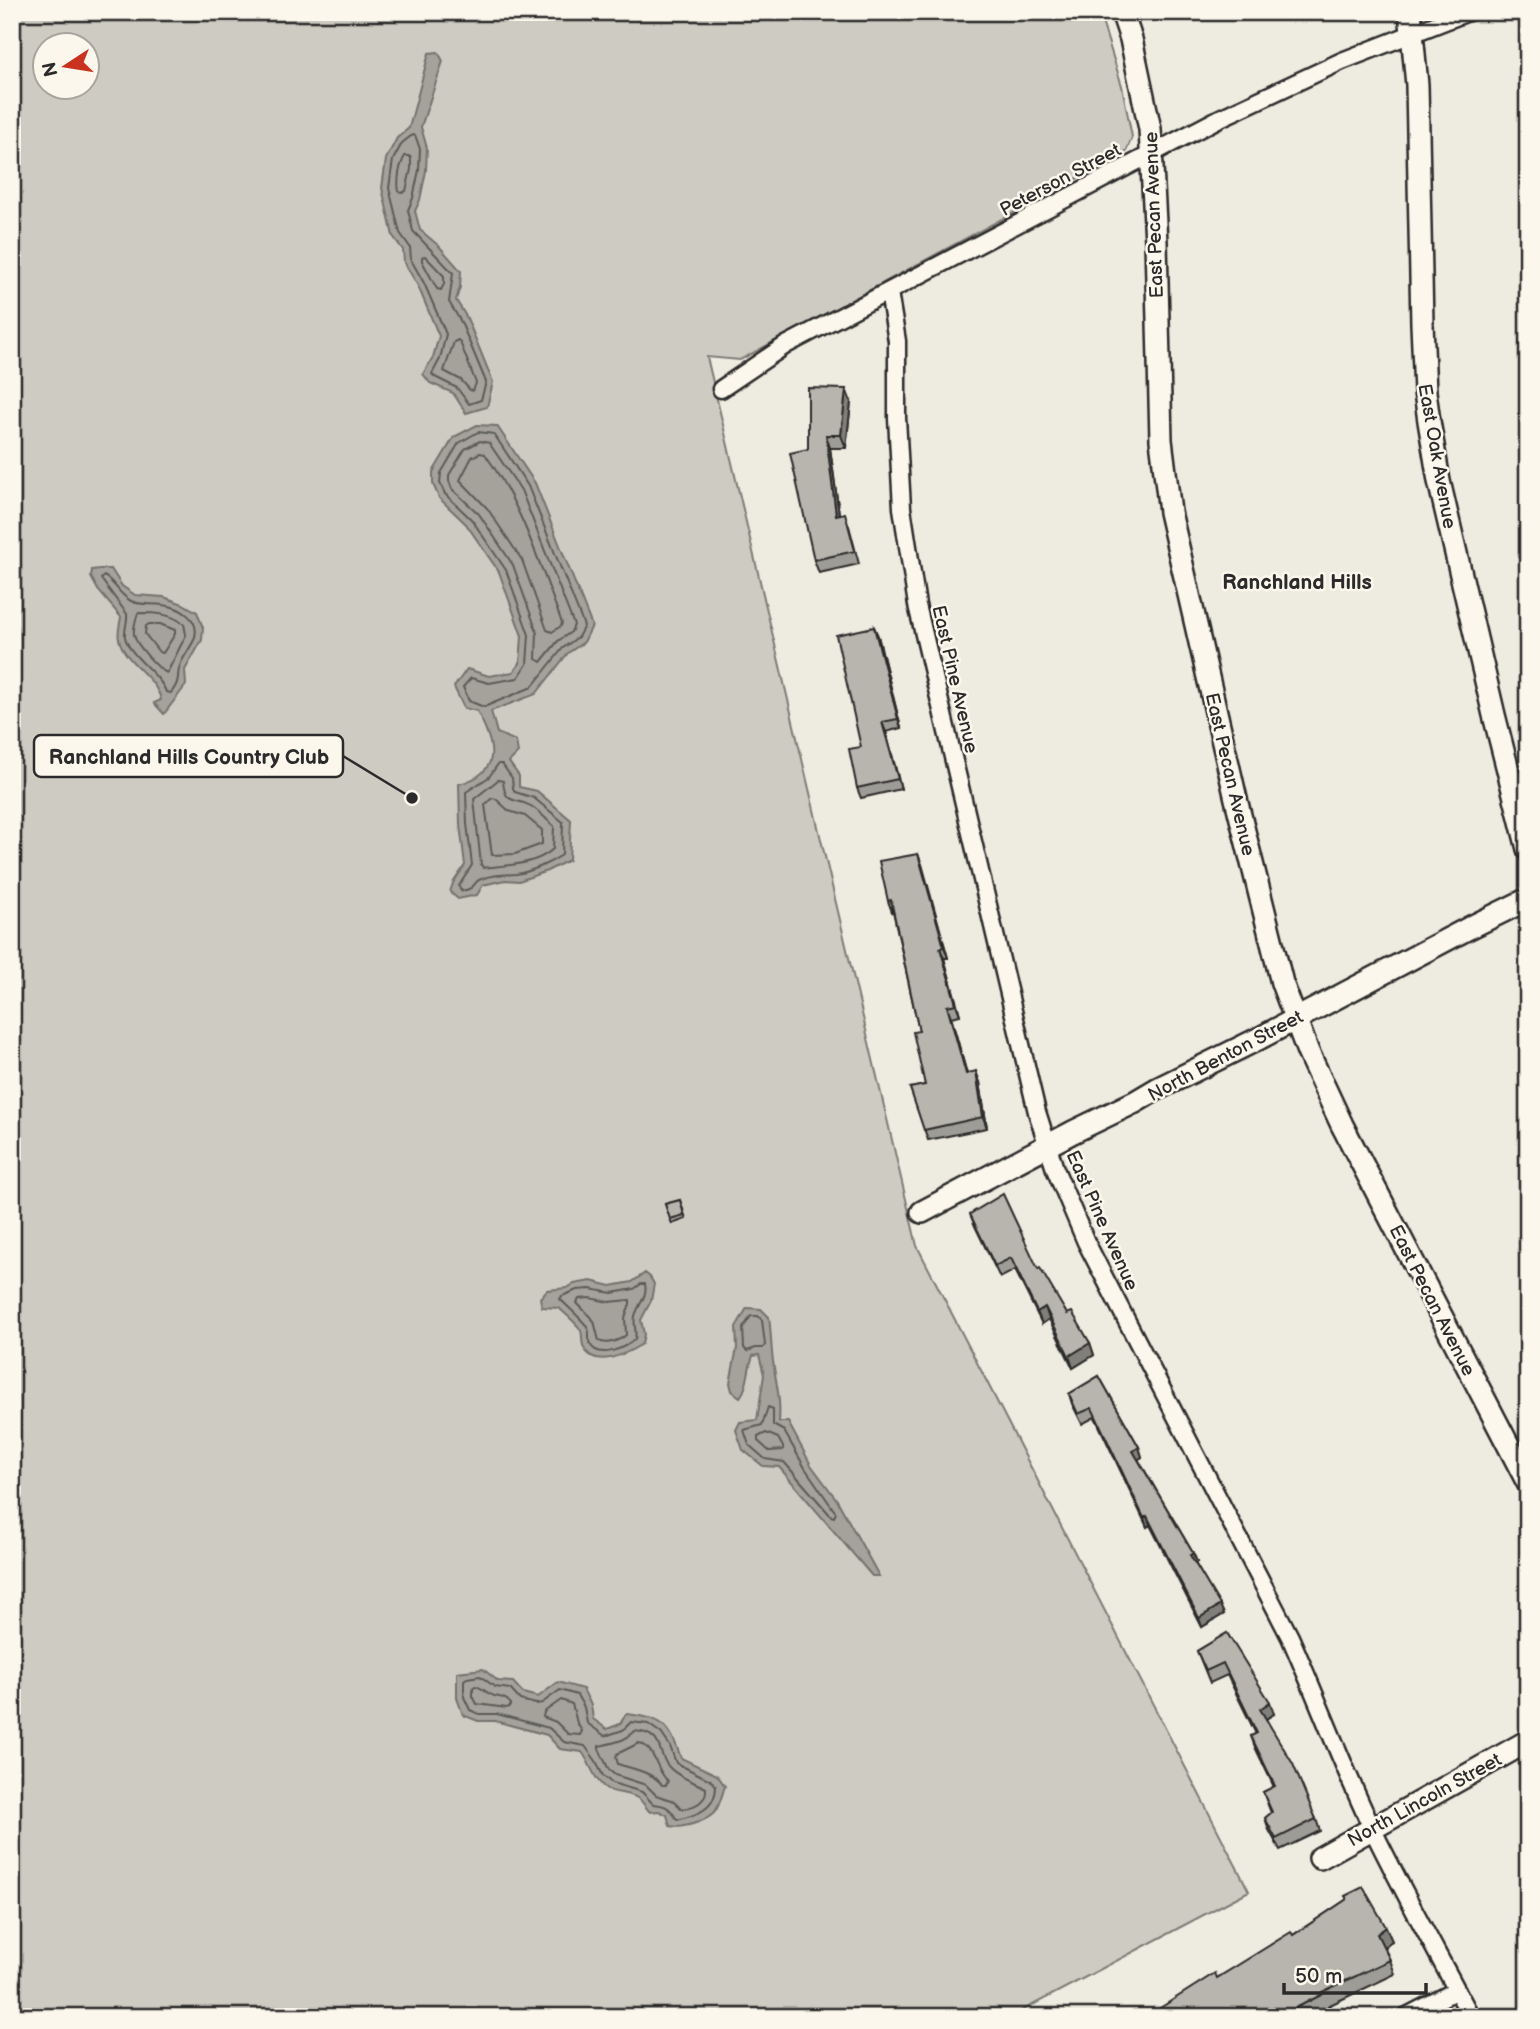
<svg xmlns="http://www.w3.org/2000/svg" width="1540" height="2029" viewBox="0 0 1540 2029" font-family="'Balsamiq Sans',sans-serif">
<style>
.green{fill:#cecbc2;stroke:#7c7b76;stroke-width:2;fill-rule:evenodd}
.water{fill:#a4a29a;stroke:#74726e;stroke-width:2}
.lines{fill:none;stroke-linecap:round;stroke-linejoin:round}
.shore{stroke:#5b5b57;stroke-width:2}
.street-casing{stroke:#2b2b2b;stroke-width:21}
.secondary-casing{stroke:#2b2b2b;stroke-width:26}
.street{stroke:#fbf7ec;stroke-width:16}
.secondary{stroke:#fbf7ec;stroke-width:21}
.wall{fill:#9e9c96;stroke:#2b2b2b;stroke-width:2}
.shaded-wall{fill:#817f7a;stroke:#2b2b2b;stroke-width:2}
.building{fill:#b8b5ae;stroke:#2b2b2b;stroke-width:2}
.labels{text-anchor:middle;stroke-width:5;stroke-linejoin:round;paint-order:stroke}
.street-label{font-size:19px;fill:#2b2b2b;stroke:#fbf7ec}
.neighbourhood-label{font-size:21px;font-weight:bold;fill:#2b2b2b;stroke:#fbf7ec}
.leader{fill:none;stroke:#2b2b2b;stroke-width:2.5}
.callout-dot{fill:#2b2b2b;stroke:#fbf7ec;stroke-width:2.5}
.callout{fill:#fbf7ec;stroke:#2b2b2b;stroke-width:2.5}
.callout-label{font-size:21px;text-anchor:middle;font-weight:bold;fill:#2b2b2b}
</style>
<rect width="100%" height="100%" fill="#eeebe0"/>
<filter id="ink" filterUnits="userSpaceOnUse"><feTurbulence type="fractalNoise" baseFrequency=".0143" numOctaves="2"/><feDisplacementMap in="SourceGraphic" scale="14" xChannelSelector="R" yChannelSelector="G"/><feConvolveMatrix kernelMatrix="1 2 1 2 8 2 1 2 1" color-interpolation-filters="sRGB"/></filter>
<g filter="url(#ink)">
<!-- green -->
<path class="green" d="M12 12H1099L1122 86 1132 137 1126 152 740 360 707 357 917 1246 1249 1891 1010 2017H12ZM46 46H88V88H46Z"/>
<!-- water -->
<path class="water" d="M438 52 443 61 421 127 427 148 426 171 420 200 415 211 420 230 439 246 461 271 460 287 456 300 467 318 493 382 487 407 466 413 453 393 430 383 423 374 433 357 439 336 418 286 404 262 403 250 393 236 382 188 386 159 397 138 409 128 429 53Z
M477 425 497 426 535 483 592 626 584 642 568 653 536 694 491 711 497 733 516 741 518 753 509 762 519 776V787L537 791 571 820 569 860 547 871 519 881 505 880 483 885 477 895 458 899 450 892 453 883 465 865 460 825 459 784C504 772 494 743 477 711L464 708 454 687 467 669 489 676 513 672 520 663 522 636 499 572 466 524 439 498 433 484V472L454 437Z
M100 569H111L122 586 135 595 164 597 183 604 197 612 203 628 202 640 185 670 186 685 164 714 154 703 161 700C156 676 125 664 119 639 117 633 120 624 121 617L98 590 91 577 92 570Z
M645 1273 650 1277 654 1284 651 1301 641 1320 644 1334 642 1344C628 1353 595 1370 584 1348 581 1343 583 1336 581 1331 579 1325 564 1313 559 1308L542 1307 540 1298 547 1290 567 1288 574 1284 591 1281 611 1286 632 1282Z
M747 1308 761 1309 769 1317C771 1331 771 1347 773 1361 776 1383 781 1399 779 1422H788L811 1465 837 1500 879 1576H872L779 1467 763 1466 743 1450 736 1430 740 1422 757 1420 764 1375 759 1355 753 1356C747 1370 749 1386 740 1397L732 1391 730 1383 737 1348 736 1327Z
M483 1669 498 1681 513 1682 523 1693 538 1697 558 1682 583 1689 591 1705 593 1719 607 1729 620 1724 626 1714C662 1718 669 1723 681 1758L717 1775 725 1786C722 1794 720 1806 714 1813 705 1822 681 1829 670 1826L667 1815 659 1811 650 1812C646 1808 643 1802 639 1799 630 1792 616 1794 607 1789 594 1781 591 1764 582 1752L560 1749 547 1735 495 1721H478L463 1715 457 1698V1672Z"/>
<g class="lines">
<!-- shore -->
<path class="shore" d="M415 135 420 149 419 170 413 198 408 210 413 231 453 273 449 302 461 322 486 382 481 400 469 404 457 388 435 377 432 374 440 359 446 334 424 283 411 260 410 247 400 233 389 188 393 160 402 143 411 136Z
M405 156H409L411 158V169L406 191 402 193 399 192C397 181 399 166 405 156Z
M425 256 444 276V284L441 290 437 289 422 261V257Z
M458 340 460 342 476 383 473 391 470 390 461 380 444 371 454 342Z
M478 432 494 434 528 486 584 626 578 637 563 648 532 687 484 707 469 701 463 687 471 678 489 683 518 678 527 664 529 635 506 570 472 520 445 494 440 483 441 473 459 443Z
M480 441 489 443 521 490 574 625 571 632 558 641 541 662 536 659 537 632 513 565 479 514 452 489 449 481V475L465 449Z
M480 453 485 454C521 504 540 565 562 623L561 626 552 632 547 630 522 560 487 508 460 480 472 457Z
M104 576C115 582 119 595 131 601 141 606 152 603 163 605 180 607 202 619 194 640 191 646 187 652 183 659 174 674 183 678 171 693L166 692C160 674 129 656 125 637 124 630 128 621 127 614L101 579Z
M138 613C155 613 170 613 184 624L186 635 167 673C159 670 136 645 134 635 133 629 136 619 138 613Z
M149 624H160L175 630V634L163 653 159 652 145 634 146 626Z
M498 764H502L512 778 513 788 515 792 534 798 563 822 562 855C550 863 531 872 516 874 505 875 495 874 484 878 471 881 479 888 461 891L459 886 472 865 467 824 466 792 489 777Z
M498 780 503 781C505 806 515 797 531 806 539 811 547 820 554 826L553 849C536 865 507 865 484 868L481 865 474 799Z
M492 798 496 799 509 811 525 816 542 830V844L515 854 492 855 485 805Z
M641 1284H645C648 1296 638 1305 635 1316 633 1324 637 1331 635 1339 626 1347 599 1361 590 1344 588 1340 590 1333 588 1328 585 1322 566 1305 560 1299L562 1296 577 1290 590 1289 612 1293 634 1289Z
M590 1298 609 1302 630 1300V1304L625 1318 626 1335C619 1341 607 1345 599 1341L594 1321 577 1303 579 1299Z
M751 1316H758L762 1320 765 1345 763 1348H756L747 1351 744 1348 743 1328Z
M768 1407 773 1409V1425L784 1431 805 1468 836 1513 834 1517 831 1516 784 1462 765 1459 749 1445 744 1430 762 1425Z
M766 1433 778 1438 783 1447V1450L769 1451 758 1441V1437Z
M480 1676 495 1687 510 1689 520 1700 536 1704 542 1703 560 1690 577 1695 584 1707 587 1723 605 1736 623 1730 631 1722 648 1724 661 1733 670 1746 676 1763 712 1781 716 1786C716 1809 697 1815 677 1820 670 1808 667 1805 653 1804L642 1792 612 1783 603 1776 596 1761 585 1746 564 1742 549 1728 497 1714H479L470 1710 464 1697V1680L467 1678Z
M475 1686C481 1687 484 1691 490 1694 498 1699 504 1695 510 1703V1706L507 1708 477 1704 473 1696V1688Z
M561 1700 572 1704 577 1723 582 1731 580 1735 568 1734 556 1722 543 1717 544 1712Z
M635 1731C667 1734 655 1755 671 1769 680 1778 695 1782 706 1788 707 1802 695 1807 682 1809L674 1801 656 1795 646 1785 615 1775 609 1770 599 1749V1746C612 1743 624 1742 635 1731Z
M639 1743C656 1748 655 1770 668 1781L666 1785H662C653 1772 632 1769 618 1764L616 1757 617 1754Z"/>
<defs>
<path id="street" d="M889 292 897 341V418L902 508 917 605 1037 1112 1055 1169 1086 1242 1290 1637C1318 1700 1342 1765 1372 1828 1403 1892 1438 1954 1471 2017
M721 389 786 345 1218 119 1342 61 1468 12
M1405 2017 1457 1990"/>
<path id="secondary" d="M1122 12 1131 39 1150 129 1156 242 1161 440 1170 512 1236 799 1282 983 1308 1052 1342 1125 1528 1483
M1410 12 1417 85 1422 324 1425 392 1429 421 1439 481 1494 715 1528 849
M922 1212 1073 1132 1135 1102 1157 1089 1260 1038 1469 928 1528 899
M1320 1858 1528 1741"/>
</defs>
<!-- street casing -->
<use href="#street" class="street-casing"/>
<!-- secondary casing -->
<use href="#secondary" class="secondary-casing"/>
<!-- street -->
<use href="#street" class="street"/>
<!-- secondary -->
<use href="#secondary" class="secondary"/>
</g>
<!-- wall -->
<path class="wall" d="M851 402 846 448H830L839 514 849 526 859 564 819 573 814 560 808 449Z
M874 627 878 636 901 728 886 732 901 789 861 798 857 788Z
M918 854 948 958H944L960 1015 951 1017 967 1074 980 1082 987 1128 928 1140 910 1088 925 1085 919 1031 893 911 892 912 888 901Z
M680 1200 686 1219 672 1224 665 1204Z
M970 1214 1038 1269 1067 1314 1090 1343 1094 1355 1073 1368 1049 1319 1042 1324 1015 1270 1000 1278 975 1226Z
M1099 1376 1139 1447 1142 1457 1138 1459 1193 1553 1197 1562 1195 1563 1224 1614 1202 1627 1150 1525 1147 1527 1095 1417 1082 1424 1072 1404 1069 1394Z
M1227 1633 1274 1714 1266 1719 1316 1819 1320 1831 1280 1850 1269 1830 1265 1818 1271 1813 1263 1792 1274 1787 1255 1747 1251 1736 1256 1734 1227 1675 1210 1683 1197 1651Z
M1345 1896 1392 1941 1384 1947 1390 1960 1395 1974 1328 2006V2008L1311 2017H1146L1217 1978 1293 1935 1347 1899Z"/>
<!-- shaded-wall -->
<path class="shaded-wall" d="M846 389 851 402 846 448 841 435Z
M826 435 830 448 841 528 836 515Z
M874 627 878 636 901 728 898 719Z
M882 722 886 732 901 789 898 779Z
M918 854 922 864 948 958 944 947Z
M940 948 944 958 960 1015 956 1004Z
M947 1006 951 1017 970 1085 966 1074Z
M976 1071 980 1082 987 1128 983 1117Z
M1045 1307 1049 1319 1042 1324 1037 1312Z
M1090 1343 1094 1355 1073 1368 1069 1356Z
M1139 1447 1142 1457 1137 1460 1133 1451Z
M1147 1516 1150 1525 1147 1527 1144 1518Z
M1193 1553 1197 1562 1194 1564 1190 1555Z
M1220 1605 1224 1614 1202 1627 1199 1618Z
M1270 1702 1274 1714 1264 1720 1260 1709Z
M1386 1927 1392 1941 1382 1948 1377 1934Z"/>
<!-- building -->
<path class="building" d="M808 388 846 389 841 435H826L836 515 845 513 855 551 814 560 790 453 808 449Z
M874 627 898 719 882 722 898 779 857 788 849 749 861 747 836 635Z
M918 854 944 947 940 948 956 1004 947 1006 966 1074 976 1071 983 1117 924 1130 910 1088 925 1085 913 1032 919 1031 891 900 888 901 879 861Z
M1003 1194 1038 1269 1040 1268 1067 1314 1072 1312 1090 1343 1069 1356 1045 1307 1037 1312 1011 1258 995 1266 970 1214Z
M680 1200 684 1215 670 1219 665 1204Z
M1099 1376 1139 1447 1133 1451 1193 1553 1190 1555 1220 1605 1199 1618 1147 1516 1144 1518 1092 1408 1078 1414 1069 1394Z
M1227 1633 1270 1702 1260 1709 1293 1764 1316 1819 1276 1839 1265 1818 1272 1812 1263 1792 1275 1786 1251 1736 1257 1733 1223 1663 1206 1671 1197 1651Z
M1363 1887 1386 1927 1377 1934 1390 1960 1322 1992 1323 1994 1286 2013 1287 2015 1283 2017H1146L1215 1973 1217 1978 1291 1932 1293 1935 1347 1899 1345 1896Z"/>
</g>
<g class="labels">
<!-- street labels -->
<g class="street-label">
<text transform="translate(1060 179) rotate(-28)" y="7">Peterson Street</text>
<text transform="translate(1153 215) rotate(-92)" y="7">East Pecan Avenue</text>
<text transform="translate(1438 456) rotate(80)" y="7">East Oak Avenue</text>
<text transform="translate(956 679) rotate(77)" y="7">East Pine Avenue</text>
<text transform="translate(1231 774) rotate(77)" y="7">East Pecan Avenue</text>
<text transform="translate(1225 1055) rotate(-28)" y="7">North Benton Street</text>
<text transform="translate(1103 1220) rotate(66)" y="7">East Pine Avenue</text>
<text transform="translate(1433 1300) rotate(63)" y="7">East Pecan Avenue</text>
<text transform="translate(1424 1799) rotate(-29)" y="7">North Lincoln Street</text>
</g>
<!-- neighbourhood labels -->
<g class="neighbourhood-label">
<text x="1297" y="589">Ranchland Hills</text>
</g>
</g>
<!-- callouts -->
<path class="leader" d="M412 798L343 756"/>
<circle class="callout-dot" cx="412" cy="798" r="7"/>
<rect class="callout" x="34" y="735" width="309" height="42" rx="7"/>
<g class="callout-label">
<text x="189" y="764">Ranchland Hills Country Club</text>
</g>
<!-- margin -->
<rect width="1540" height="2029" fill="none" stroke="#fbf7ec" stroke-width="42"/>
<rect x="21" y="21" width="1498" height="1987" fill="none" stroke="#2b2b2b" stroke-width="2.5" filter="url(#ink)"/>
<!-- north arrow -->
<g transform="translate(66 66) rotate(258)"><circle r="33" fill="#fbf7ec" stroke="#a8a59f" stroke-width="2"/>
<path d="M0-5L12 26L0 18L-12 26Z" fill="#c8321e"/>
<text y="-10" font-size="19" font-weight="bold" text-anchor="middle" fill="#2b2b2b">N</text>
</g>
<!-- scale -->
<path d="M1284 1983v10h142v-10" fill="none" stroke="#2b2b2b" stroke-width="3.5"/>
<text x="1295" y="1983" font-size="21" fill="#2b2b2b" stroke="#fbf7ec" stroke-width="5" paint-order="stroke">50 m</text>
</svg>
